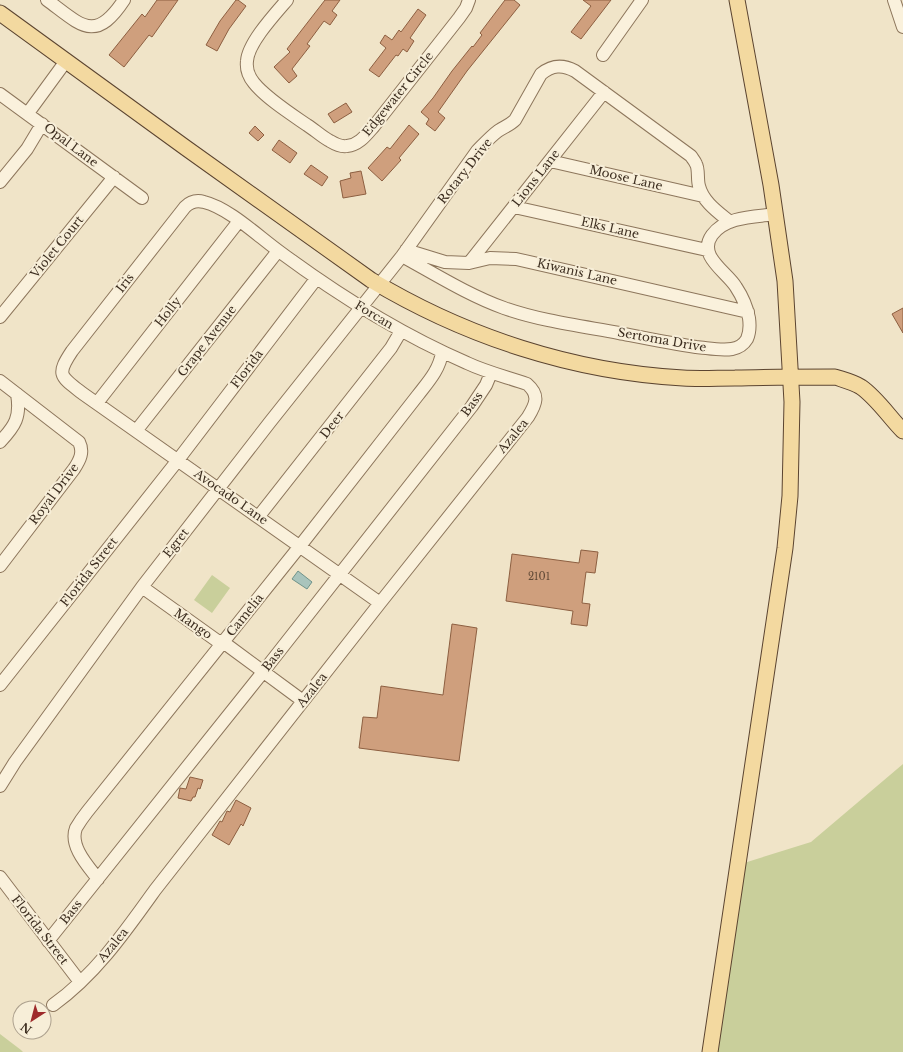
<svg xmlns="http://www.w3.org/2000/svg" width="903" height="1052" viewBox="0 0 903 1052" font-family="'Libre Baskerville',serif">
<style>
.green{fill:#c9cf9b}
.water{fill:#a9c4bc;stroke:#6f938a}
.building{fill:#cf9f7d;stroke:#8d5f41}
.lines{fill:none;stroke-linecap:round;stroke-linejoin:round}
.minor-casing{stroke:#8d765c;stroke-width:14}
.major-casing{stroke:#5b4430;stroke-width:17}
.minor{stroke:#faf1dc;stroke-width:12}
.major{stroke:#f3d9a0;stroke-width:15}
.labels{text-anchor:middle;stroke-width:4;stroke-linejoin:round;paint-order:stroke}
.number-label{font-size:10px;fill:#624a37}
.street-label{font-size:12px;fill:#3d2e20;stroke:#f7eed8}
</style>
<rect width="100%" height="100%" fill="#f0e4c8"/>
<!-- green -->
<path class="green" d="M212 575 230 588 212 613 194 600Z
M903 764V1052H715L744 863 811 842Z
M0 1034 21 1050 23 1052H0Z"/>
<!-- water -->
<path class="water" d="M298 571 312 582 307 589 292 579Z"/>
<!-- building -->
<path class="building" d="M157 0H178L152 37 149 35 124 67 109 55 142 14 145 17Z
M236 0H238L246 6 229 29 217 51 206 45 220 21Z
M325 0H340L332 11 337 15 330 25 324 21 307 44 310 46 292 69 297 76 289 83 274 67 290 52 287 49Z
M505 0H514L520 5 467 71 438 112 445 118 435 131 426 124 429 119 421 112 433 98 452 71 472 46 473 47 482 35 480 33Z
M583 0H611L581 39 571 32 591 6Z
M418 9 426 15 410 38 414 41 407 52 403 49 398 56 396 55 379 77 369 70 386 48 380 43 385 35 392 40 399 30 401 32Z
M346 103 352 112 334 123 328 114Z
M409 125 419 134 399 158 401 160 382 181 368 168 387 147 390 149Z
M255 126 264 135 258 141 249 133Z
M279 140 297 153 290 163 272 150Z
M311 165 328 177 322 186 304 174Z
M361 171 366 194 343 198 340 181 351 178 350 173Z
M903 308V333L892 314Z
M581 550 598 552 595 573 586 572 582 603 590 604 587 626 571 624 573 611 506 601 512 554 579 563Z
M452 624 477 628 459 761 359 748 363 717 377 718 381 686 443 695Z
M190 777 203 780 200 789 198 788 195 797H193L191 801 178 798 180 788 186 789Z
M236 800 251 808 243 826 241 824 229 845 212 835 220 821 222 822 227 811 230 812Z"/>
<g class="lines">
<defs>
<path id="minor" d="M47 0C81 25 95 44 124 0
M287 0C275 14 248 43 247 61 246 69 249 77 254 83 266 98 291 114 307 125 315 130 322 137 330 141 335 144 342 147 347 146 359 145 366 135 374 126L459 18 466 8 469 0
M894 0 903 27
M603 55 642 0
M0 94 142 198
M28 113 66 61
M550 161 703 196
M0 182 27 149 42 124
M514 207 707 250
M406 250 445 262 469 263 490 258 516 259 748 312
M402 256C435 274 468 295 504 308 541 321 581 326 619 333 645 338 670 343 696 347 708 348 721 351 732 349 738 348 744 344 747 339 750 332 750 325 749 318 747 308 742 296 736 287 727 272 697 256 712 235 726 216 755 217 776 214
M469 263 604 92
M0 317 114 177
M0 381 79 442C84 452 80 460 74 469L0 566
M97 403 239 221
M136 431 278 251
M0 442C15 426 21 417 17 394
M259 516 391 348 401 331
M142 587 216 640 223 642 303 701
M0 685 178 460 316 279
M0 786 15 762 142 587 270 422 402 256 477 151C484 144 490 137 498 131 504 127 510 125 515 120L541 74C552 65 562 64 575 71L691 156C692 158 695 161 696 164 699 169 697 179 699 186 703 202 718 212 730 222
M0 877 80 982
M98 879C88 866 69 846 76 828 79 823 83 817 87 812L300 546 418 395C428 382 440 369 442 352
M48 941 263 672 472 406 486 385 491 373
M53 1005C95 975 125 932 155 890L380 603 528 417C536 404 540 395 527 384 507 377 486 372 467 363 400 334 338 295 280 252 259 237 229 208 204 202 197 200 190 202 185 207L72 351C56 375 60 376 82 393L380 603"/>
<path id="major" d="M0 13 186 148 371 280C466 337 573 372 683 378 700 379 718 378 735 378 768 377 802 377 835 377 844 380 853 382 861 387 877 398 890 418 903 431
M710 1052 785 548 790 496 792 402 785 281 771 185 737 0"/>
</defs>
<!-- minor casing -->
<use href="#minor" class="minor-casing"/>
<!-- major casing -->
<use href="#major" class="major-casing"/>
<!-- minor -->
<use href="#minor" class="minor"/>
<!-- major -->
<use href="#major" class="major"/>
</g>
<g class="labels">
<!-- number labels -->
<g class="number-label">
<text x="539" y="580">2101</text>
</g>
<!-- street labels -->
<g class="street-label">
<text transform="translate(398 94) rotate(-51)" y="4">Edgewater Circle</text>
<text transform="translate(71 145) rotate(37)" y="4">Opal Lane</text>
<text transform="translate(465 171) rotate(-52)" y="4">Rotary Drive</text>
<text transform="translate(536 178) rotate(-52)" y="4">Lions Lane</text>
<text transform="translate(626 178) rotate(13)" y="4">Moose Lane</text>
<text transform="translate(610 228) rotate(13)" y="4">Elks Lane</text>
<text transform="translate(57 247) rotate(-51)" y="4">Violet Court</text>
<text transform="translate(577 272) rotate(13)" y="4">Kiwanis Lane</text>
<text transform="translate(125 283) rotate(-52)" y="4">Iris</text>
<text transform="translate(168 312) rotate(-52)" y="4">Holly</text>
<text transform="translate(374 315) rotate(31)" y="4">Forcan</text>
<text transform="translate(662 340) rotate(10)" y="4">Sertoma Drive</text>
<text transform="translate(207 341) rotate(-52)" y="4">Grape Avenue</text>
<text transform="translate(247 369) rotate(-53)" y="4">Florida</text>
<text transform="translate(472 404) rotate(-54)" y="4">Bass</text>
<text transform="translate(332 425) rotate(-52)" y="4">Deer</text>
<text transform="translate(513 436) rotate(-51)" y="4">Azalea</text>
<text transform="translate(54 494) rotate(-53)" y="4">Royal Drive</text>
<text transform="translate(231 497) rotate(35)" y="4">Avocado Lane</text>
<text transform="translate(176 543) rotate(-52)" y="4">Egret</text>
<text transform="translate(89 572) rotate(-52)" y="4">Florida Street</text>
<text transform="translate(245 615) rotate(-51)" y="4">Camelia</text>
<text transform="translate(193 624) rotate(35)" y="4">Mango</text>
<text transform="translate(273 659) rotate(-52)" y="4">Bass</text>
<text transform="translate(312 690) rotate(-52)" y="4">Azalea</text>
<text transform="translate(71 912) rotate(-51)" y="4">Bass</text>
<text transform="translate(40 930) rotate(52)" y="4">Florida Street</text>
<text transform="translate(113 945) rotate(-51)" y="4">Azalea</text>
</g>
</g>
<!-- north arrow -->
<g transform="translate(32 1020) rotate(216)"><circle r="19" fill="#f7eed8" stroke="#ada18e"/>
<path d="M0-3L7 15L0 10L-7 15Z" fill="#9e2a2b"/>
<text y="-6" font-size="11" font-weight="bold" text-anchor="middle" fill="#3d2e20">N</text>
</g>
</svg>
